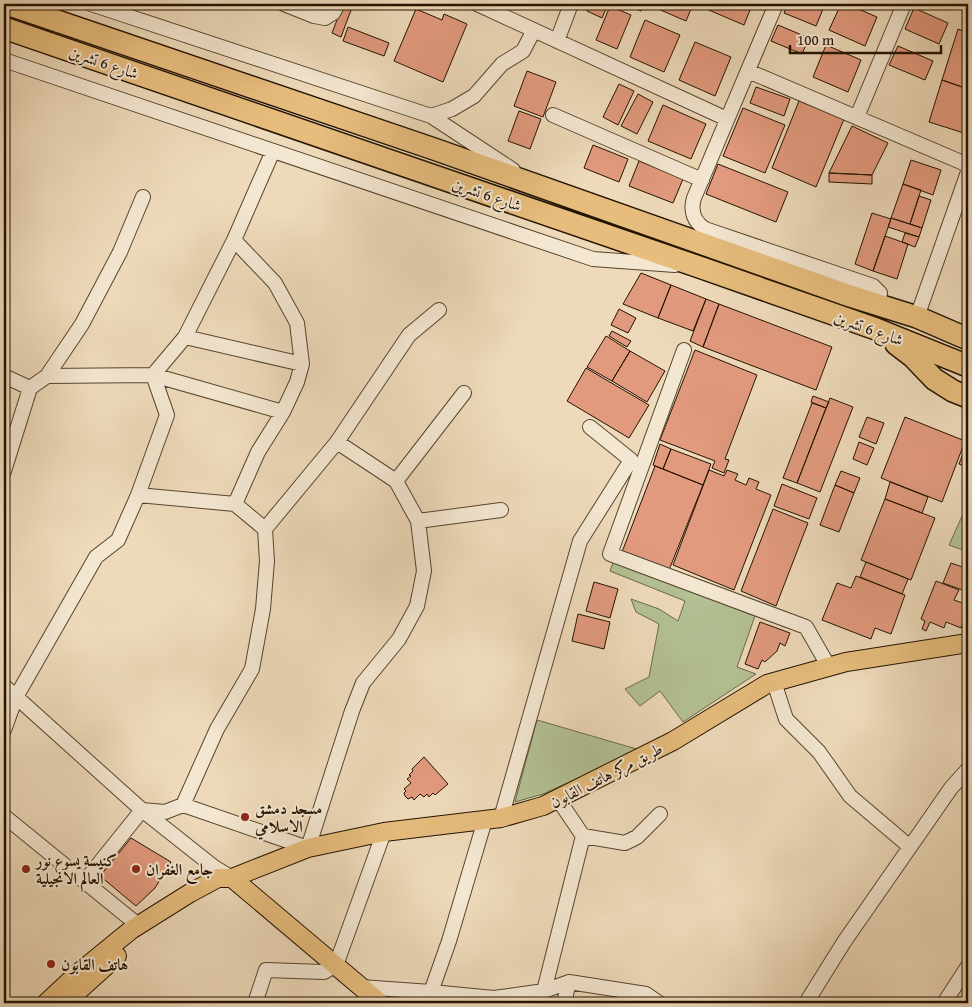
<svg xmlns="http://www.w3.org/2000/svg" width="972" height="1007" viewBox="0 0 972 1007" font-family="'Gentium Book Plus',Amiri,serif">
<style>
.green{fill:#b3c194;stroke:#6b6a4a}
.building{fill:#e29a7e;stroke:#231300}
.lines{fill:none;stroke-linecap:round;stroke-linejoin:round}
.minor-casing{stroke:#56452e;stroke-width:16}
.major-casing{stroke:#231300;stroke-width:20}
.highway-casing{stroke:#231300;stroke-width:24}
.minor{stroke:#f4e7d2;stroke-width:14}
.major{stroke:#e7bd7d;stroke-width:18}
.highway{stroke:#e7bd7d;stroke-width:21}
.poi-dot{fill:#8f2418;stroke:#f4e7d2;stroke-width:2}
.labels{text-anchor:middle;stroke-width:4;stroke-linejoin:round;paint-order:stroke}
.street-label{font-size:16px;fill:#231300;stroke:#f4e7d2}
.poi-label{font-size:16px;font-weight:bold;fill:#231300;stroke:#f4e7d2;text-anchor:start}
</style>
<rect width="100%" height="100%" fill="#eedaba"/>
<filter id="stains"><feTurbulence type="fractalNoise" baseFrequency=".004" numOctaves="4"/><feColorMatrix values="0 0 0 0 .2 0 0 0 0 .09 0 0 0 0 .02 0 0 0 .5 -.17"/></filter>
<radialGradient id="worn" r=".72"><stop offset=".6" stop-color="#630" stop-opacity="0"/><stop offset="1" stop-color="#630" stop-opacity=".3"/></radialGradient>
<!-- green -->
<path class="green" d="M968 503V552L949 545Z
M614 560 755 616 737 667 756 674 683 722 660 691 640 706 625 689 649 677 659 624 636 612 631 599 659 609 678 621 685 601 610 571Z
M537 720 640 750 543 794 515 802Z"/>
<!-- building -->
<path class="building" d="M590 4H608L602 18 587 11Z
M624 4H644L641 11Z
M649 4H693L686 21 649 5Z
M705 4H736L750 10 744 25 704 8Z
M788 4H810L823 9 816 26 784 13Z
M841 4H847L877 17 865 46 829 30Z
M610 6 631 15 617 49 596 40Z
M342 7 351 10 341 37 332 33Z
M914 8 948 23 939 44 905 29Z
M416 9 442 20 444 14 467 24 443 82 394 61Z
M645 20 680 35 664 72 630 57Z
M778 25 809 38 802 54 771 41Z
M348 27 389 43 384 56 343 41Z
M958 29 968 33V89L942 80Z
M695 42 731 57 715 96 679 80Z
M826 45 861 60 848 92 813 77Z
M898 46 933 61 925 80 889 65Z
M527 71 556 82 543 117 514 106Z
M942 80 968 89V119L964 133 929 122Z
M619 84 634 91 618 125 603 117Z
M756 87 790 99 784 116 750 103Z
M638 94 653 102 637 134 621 126Z
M799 101 844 119 816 187 772 168Z
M663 105 706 124 691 159 648 141Z
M743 108 785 125 765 173 723 156Z
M519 111 541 119 530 149 508 141Z
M852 126 888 143 872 175 829 173Z
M593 145 628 159 619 182 584 168Z
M911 160 941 170 933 195 903 184Z
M639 161 683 179 673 203 629 186Z
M718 164 788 192 776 222 706 194Z
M829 173 872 175V184L829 182Z
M903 184 921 190 910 224 891 218Z
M919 196 931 200 922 228 910 224Z
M872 213 891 219 873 271 855 264Z
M891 218 922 228 919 237 888 227Z
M905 233 919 237 915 247 902 242Z
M885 236 908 244 897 279 873 271Z
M641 273 671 285 658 318 623 304Z
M671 285 706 299 693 331 658 318Z
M706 299 719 304 703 347 690 341Z
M719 304 832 347 816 390 703 347Z
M619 309 636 318 628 333 611 325Z
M612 331 631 341 627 347 609 336Z
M606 336 630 351 612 381 587 367Z
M695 350 757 375 725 459 729 460 724 473 712 468 715 461 660 440Z
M630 351 665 371 647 402 612 381Z
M586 368 649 405 629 438 567 401Z
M813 396 829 402 826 408 811 402Z
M830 398 853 407 820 492 797 483Z
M812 403 826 408 797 483 783 478Z
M867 417 884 423 876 444 859 437Z
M905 417 965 441 942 502 881 478Z
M968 440V468L959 464Z
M859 442 874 448 867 465 853 459Z
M660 444 671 449 663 469 653 465Z
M671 449 711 464 703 485 663 469Z
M655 466 703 485 669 570 622 552Z
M709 470 724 476 727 470 738 474 735 480 746 485 749 478 759 482 756 489 771 495 734 590 673 565Z
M841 471 860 478 854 493 835 485Z
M890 482 928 497 922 513 885 499Z
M782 484 817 498 809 519 774 506Z
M835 485 854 493 839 532 820 525Z
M885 499 935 518 911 580 861 560Z
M773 509 808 523 776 606 741 591Z
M866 562 908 579 902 594 860 577Z
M951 563 968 569V592L943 583Z
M856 576 905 595 891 634 875 628 871 639 822 620 837 583 851 588Z
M936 581 959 590 954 600 968 605V610L961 628 946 622 944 628 930 622 926 631 922 629 925 621 921 619Z
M594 582 618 589 610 618 586 611Z
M578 614 610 622 604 649 572 641Z
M760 622 790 633 785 646 780 643 777 651 765 662 762 660 758 669 745 664Z
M424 757 448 784 435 795 433 793 429 797 427 794 424 797 420 794 414 800 412 797 408 799 405 796 404 793 406 791 404 789 411 783 407 779 411 776 409 775 413 771 412 769Z
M131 838 171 862 155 888 136 906 100 876Z"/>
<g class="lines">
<defs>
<path id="minor" d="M91 4 431 116 513 170
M284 4 314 16 325 18 333 13 338 4
M477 4 727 119
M776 4 694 198C690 211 694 222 705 229L873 286 880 293 878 305
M557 41 571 4
M4 60 593 259 675 265
M748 71 968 165
M553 115 702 180
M431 116 452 109 474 96 502 64 523 51 534 30
M857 117 904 4
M234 240 275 283 297 323 302 364 297 382 283 412 258 452 235 504
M917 317 968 172
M185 337 302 364
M684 350 610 554 806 627 829 667
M153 375 283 412
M4 376 30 388
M47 376 82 324 120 252 143 197
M4 471 30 388 47 376 153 375 185 337 234 240 273 151
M396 481 464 393
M138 495 235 504 265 529 267 561 263 609 252 669 217 729 183 805
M418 521 501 510
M265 529 337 442 409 335 439 310
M774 682 786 719 819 752 850 796 910 847
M4 686 142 810 214 867 232 878
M4 730 16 697 96 557 118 540 138 495 167 415 153 375
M4 816 138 925
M501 818 580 541 631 460 590 427
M583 836 625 843 637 837 660 814
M85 881 142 810 165 812 183 805 308 848 352 711 363 683 399 639 417 606 424 571 418 521 396 481 337 442
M361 987 431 992 494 998 544 991 569 982
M544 991 583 836 558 799
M431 992 449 941 485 820
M255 1003 266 970 324 972 336 965 384 832
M564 1003 569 982 646 994 659 1003
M806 1003 844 942 951 788 968 769
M944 1003 968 966"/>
<path id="major" d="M232 878 380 1003
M46 1003 77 974 131 930 190 893 218 878H232L308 848 384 832 501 818 543 806 673 741 767 684 846 662 968 643
M65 1003 117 956"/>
<path id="highway" d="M7 4 434 149 850 296 917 317 968 339
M4 28 702 268 876 329 968 366
M896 344 913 357 934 379 953 391 968 397"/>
</defs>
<!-- minor casing -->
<use href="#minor" class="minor-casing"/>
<!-- major casing -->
<use href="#major" class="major-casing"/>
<!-- highway casing -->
<use href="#highway" class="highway-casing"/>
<!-- minor -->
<use href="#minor" class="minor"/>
<!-- major -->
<use href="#major" class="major"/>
<!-- highway -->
<use href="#highway" class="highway"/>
</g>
<!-- markers -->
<g class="poi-dot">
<circle cx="245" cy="817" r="5"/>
<circle cx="26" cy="869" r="5"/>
<circle cx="136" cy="869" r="5"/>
<circle cx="51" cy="964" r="5"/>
</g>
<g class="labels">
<!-- street labels -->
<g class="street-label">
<text transform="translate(104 62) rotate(19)" y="6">شارع 6 تشرين</text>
<text transform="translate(487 194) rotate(19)" y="6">شارع 6 تشرين</text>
<text transform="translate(869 328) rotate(20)" y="6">شارع 6 تشرين</text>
<text transform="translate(606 775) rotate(-27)" y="6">طريق مركز هاتف القابون</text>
</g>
<!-- poi labels -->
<g class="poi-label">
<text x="255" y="814">مسجد دمشق<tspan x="255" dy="18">الاسلامي</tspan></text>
<text x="36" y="866">كنيسة يسوع نور<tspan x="36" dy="18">العالم الانجيلية</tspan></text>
<text x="146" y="875">جامع الغفران</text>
<text x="61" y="970">هاتف القابون</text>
</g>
</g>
<!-- margin -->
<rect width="972" height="1007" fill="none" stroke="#eedaba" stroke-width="20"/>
<rect x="5" y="5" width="962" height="997" fill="none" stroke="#231300" stroke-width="2.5"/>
<rect x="10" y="10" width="952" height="987" fill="none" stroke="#231300"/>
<!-- scale -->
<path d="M790 45v8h151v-8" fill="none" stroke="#231300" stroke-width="2.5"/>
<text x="797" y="45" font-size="15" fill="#231300" stroke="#f4e7d2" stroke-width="4" paint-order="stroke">100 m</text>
<rect width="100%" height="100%" filter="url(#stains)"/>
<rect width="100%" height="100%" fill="url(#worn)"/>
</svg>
